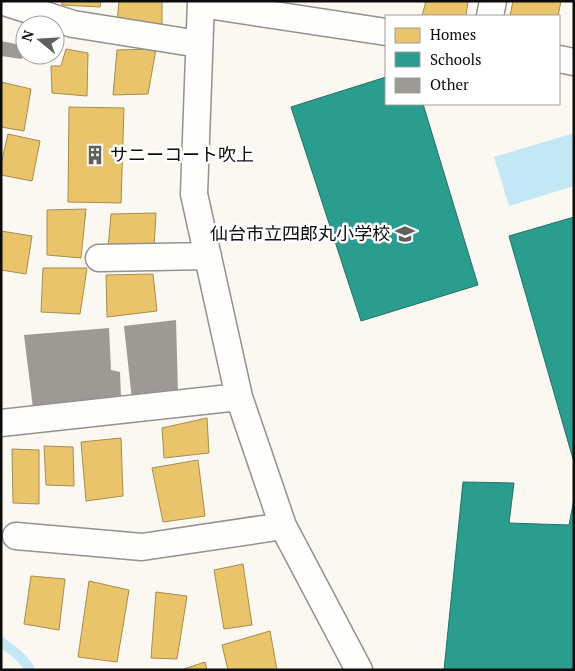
<svg xmlns="http://www.w3.org/2000/svg" width="575" height="671" viewBox="0 0 575 671" font-family="'PT Serif','Noto Sans JP',serif">
<style>
.water{fill:#c4e7f6}
.homes{fill:#e9c46a;stroke:#a78d4e}
.schools{fill:#2a9d8f;stroke:#217268}
.lines{fill:none;stroke-linecap:round;stroke-linejoin:round}
.stream{stroke:#c4e7f6;stroke-width:10}
.building{fill:#9d9a96}
.street-casing{stroke:#93928f;stroke-width:29}
.street{stroke:#fefefd;stroke-width:26}
.labels{text-anchor:middle;stroke-width:5;stroke-linejoin:round;paint-order:stroke}
.poi-label{font-size:18px;fill:#0c0c0c;stroke:#fff;text-anchor:start}
</style>
<rect width="100%" height="100%" fill="#faf8f0"/>
<!-- water -->
<path class="water" d="M574 133V186L509 206 494 157Z"/>
<!-- homes -->
<path class="homes" d="M62 1H101L100 7 62 5Z
M119 1H162V26L117 23Z
M426 1H468L466 16H422Z
M513 1H561L558 16H510Z
M66 49 88 53 87 96 52 93 51 66H61Z
M156 49 148 94 113 95 117 50Z
M1 82 31 89 24 131 1 127Z
M69 107 124 108 121 203 68 202Z
M8 134 40 141 32 181 1 175V164Z
M86 209 81 258 47 255V210Z
M156 213 154 247 108 249 111 214Z
M1 231 32 236 26 274 1 270Z
M43 268H87L80 314 41 312Z
M153 274 157 311 107 317 106 275Z
M207 418 209 453 164 458 162 428Z
M121 438 123 496 86 501 81 442Z
M44 446 73 447 74 486 46 485Z
M12 449 39 450V504L13 503Z
M198 460 205 516 163 522 152 468Z
M243 564 252 625 224 629 214 570Z
M31 576 65 579 59 630 24 624Z
M89 581 129 590 117 662 78 657Z
M156 592 187 596 177 659 151 658Z
M270 631 277 670H228L222 645Z
M205 662 207 670H181Z"/>
<!-- schools -->
<path class="schools" d="M386 77V104H423L478 285 361 321 291 107Z
M574 217V459H573L509 236Z
M463 482 514 483 509 523 569 525 574 499V670H444Z"/>
<g class="lines">
<!-- stream -->
<path class="stream" d="M1 642C12 650 24 658 30 670"/>
</g>
<!-- building -->
<path class="building" d="M1 41 25 46 22 59 1 56Z
M176 320 178 393 132 400 124 326Z
M109 328 111 370 120 372 121 397 33 408 24 335Z"/>
<g class="lines">
<defs>
<path id="street" d="M1 1 73 24 199 44
M201 1 194 194 239 397 283 526 359 670
M201 4 386 32
M490 16 493 1
M559 59 574 62
M99 258 208 256
M1 423 239 397
M16 536 142 547 283 526"/>
</defs>
<!-- street casing -->
<use href="#street" class="street-casing"/>
<!-- street -->
<use href="#street" class="street"/>
</g>
<!-- icons -->
<defs>
<symbol id="building-bare" viewBox="-9 -9 18 18"><path d="M-4-6H4V6H1V3H-1V6H-4ZM-2.5-4.3h1.7v1.8h-1.7ZM.8-4.3h1.7v1.8H.8ZM-2.5-1h1.7V.8h-1.7ZM.8-1h1.7V.8H.8Z" fill="#5f5f5c" stroke="#fff" stroke-width="2.5" paint-order="stroke"/></symbol>
<symbol id="school-bare" viewBox="-9 -9 18 18"><path d="M0-5L7-2L0 1L-7-2ZM-4 1L0 2.5L4 1V4Q0 6-4 4Z" fill="#5f5f5c" stroke="#fff" stroke-width="2.5" paint-order="stroke"/></symbol>
</defs>
<g fill-rule="evenodd">
<use href="#building-bare" x="81" y="141" width="28" height="28"/>
<use href="#school-bare" x="391" y="220" width="28" height="28"/>
</g>
<g class="labels">
<!-- poi labels -->
<g class="poi-label">
<text x="110" y="161">サニーコート吹上</text>
<text x="390" y="240" text-anchor="end">仙台市立四郎丸小学校</text>
</g>
</g>
<!-- border -->
<rect width="575" height="671" fill="none" stroke="#0c0c0c" stroke-width="5"/>
<!-- legend -->
<rect x="385" y="15" width="175" height="90" fill="#ffffff" stroke="#9e9e9e"/>
<rect x="395" y="28" width="25" height="15" fill="#e9c46a" stroke="#9e9e9e"/>
<text x="430" y="40" font-size="15" fill="#0c0c0c">Homes</text>
<rect x="395" y="52" width="25" height="15" fill="#2a9d8f" stroke="#9e9e9e"/>
<text x="430" y="65" font-size="15" fill="#0c0c0c">Schools</text>
<rect x="395" y="78" width="25" height="15" fill="#9d9a96" stroke="#9e9e9e"/>
<text x="430" y="90" font-size="15" fill="#0c0c0c">Other</text>
<!-- north arrow -->
<g transform="translate(40 40) rotate(288)"><circle r="24" fill="#ffffff" stroke="#9e9e9e"/>
<path d="M0-4L9 19L0 12L-9 19Z" fill="#5f5f5c"/>
<text y="-8" font-size="14" font-weight="bold" text-anchor="middle" fill="#0c0c0c">N</text>
</g>
</svg>
